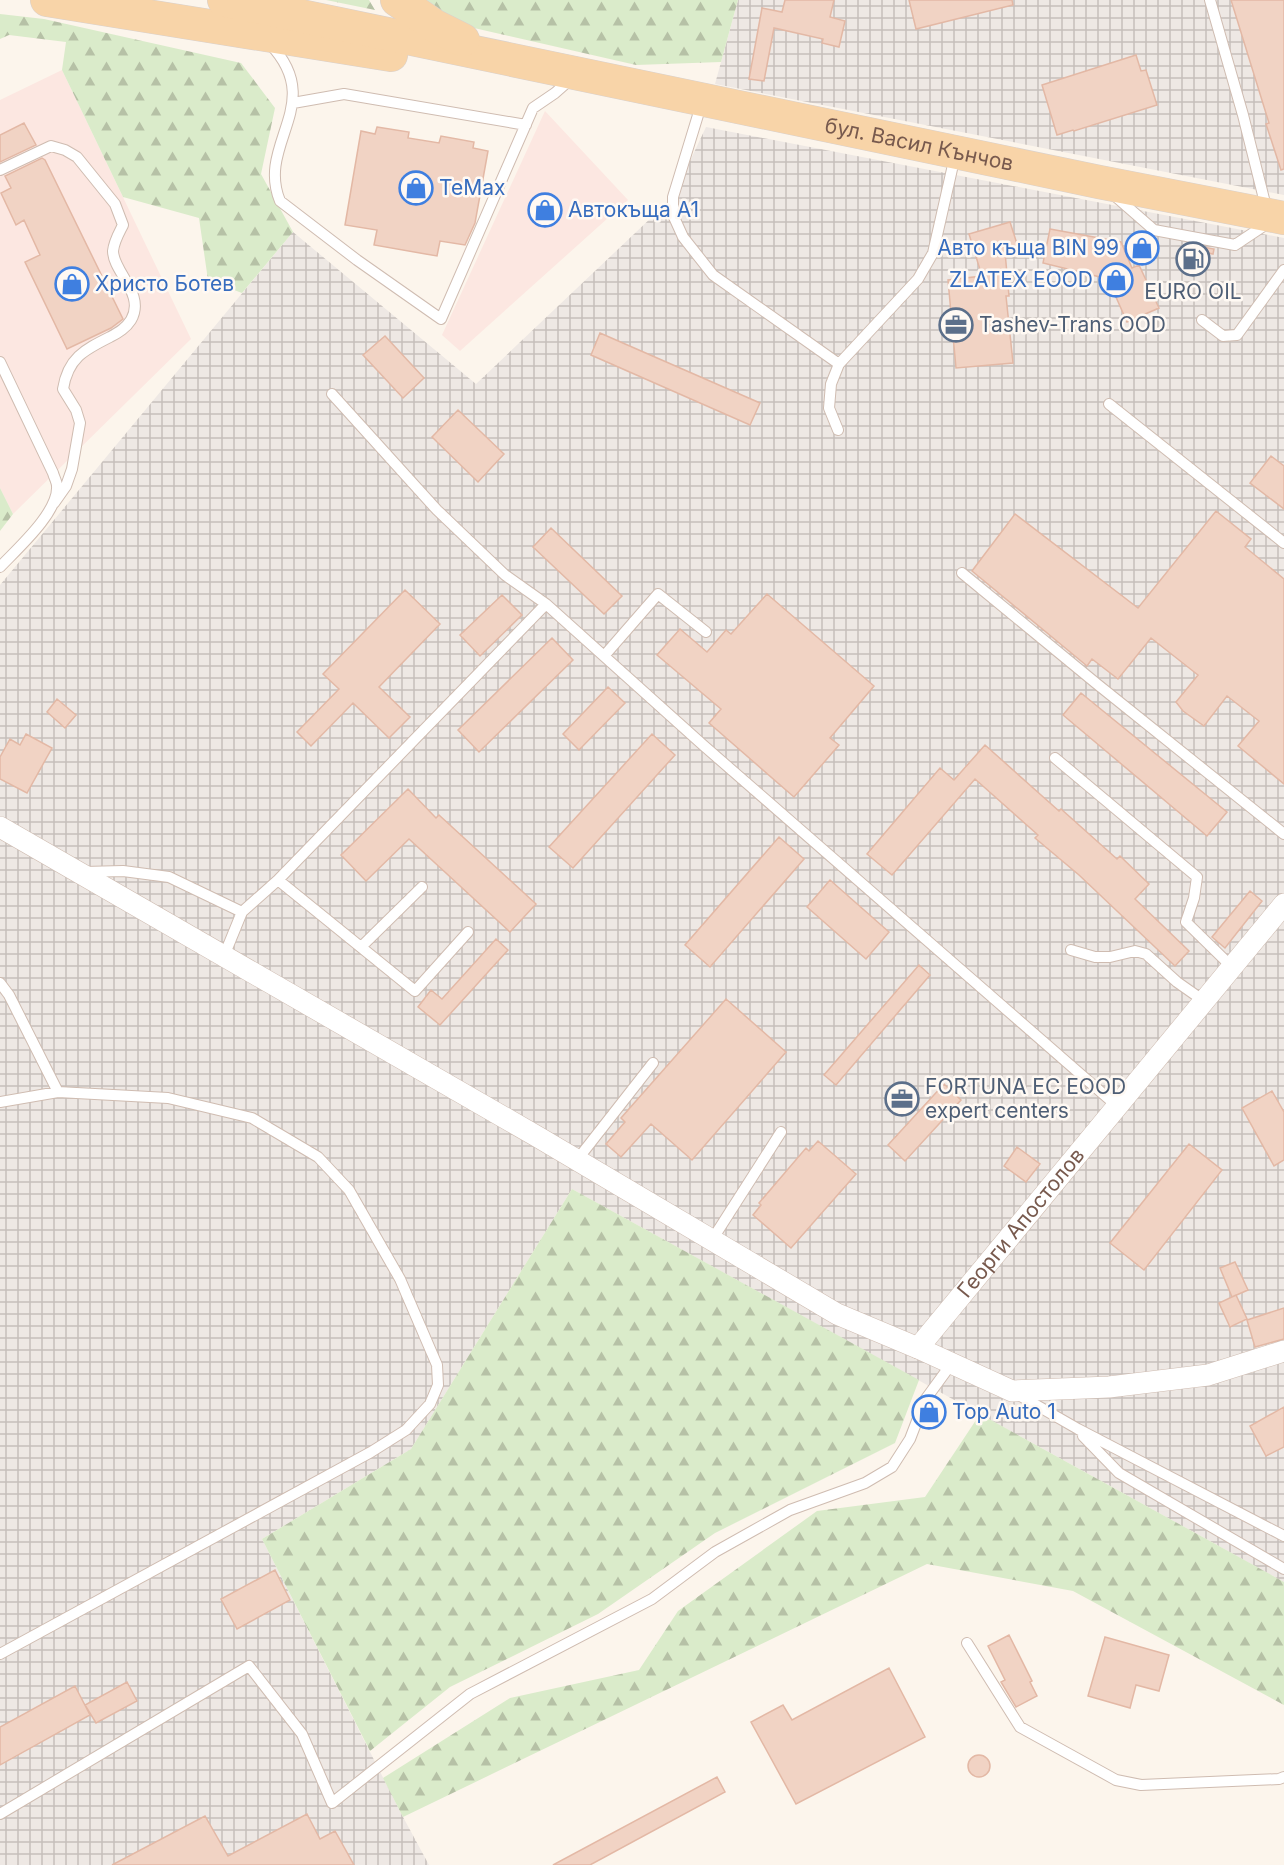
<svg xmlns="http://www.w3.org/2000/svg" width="1284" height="1865" viewBox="0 0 1284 1865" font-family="Inter,sans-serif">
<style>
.commercial{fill:#fce7e1}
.industrial{fill:url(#industrial-grid)}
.forest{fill:url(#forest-firs)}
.building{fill:#f1d3c4;stroke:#e3b8a5;stroke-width:1.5}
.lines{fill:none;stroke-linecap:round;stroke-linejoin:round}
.lane-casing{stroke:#cfbcb1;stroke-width:12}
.street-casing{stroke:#cfbcb1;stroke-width:22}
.primary-casing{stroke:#d9d1cd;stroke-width:34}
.lane{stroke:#fff;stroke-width:10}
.street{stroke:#fff;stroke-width:21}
.primary{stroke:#f8d4a8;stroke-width:33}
.labels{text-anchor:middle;stroke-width:5;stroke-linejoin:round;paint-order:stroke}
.street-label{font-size:21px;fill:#785a4e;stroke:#fff9f3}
.shop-label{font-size:21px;fill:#366cbe;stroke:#fff9f3;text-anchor:start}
.service-label{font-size:21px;fill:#4e5e75;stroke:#fff9f3;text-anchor:start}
</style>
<defs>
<pattern id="industrial-grid" width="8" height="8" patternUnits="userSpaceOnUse" patternTransform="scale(1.5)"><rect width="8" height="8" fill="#eee8e4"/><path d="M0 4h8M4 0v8" fill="none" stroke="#c6bfbb"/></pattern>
<pattern id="forest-firs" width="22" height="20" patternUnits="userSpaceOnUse" patternTransform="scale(1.5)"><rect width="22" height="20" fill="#daebca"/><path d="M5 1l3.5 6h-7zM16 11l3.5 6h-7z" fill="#b6c1a6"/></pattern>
</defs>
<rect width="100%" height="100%" fill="#fcf5ec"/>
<!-- commercial -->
<path class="commercial" d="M62 70 191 339 13 514 0 488V100Z
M545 111 628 200 460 351 442 335Z"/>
<!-- industrial -->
<path class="industrial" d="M738 0H1284V195L715 84Z
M706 127 1284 238V1582L572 1189 411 1449 262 1539 403 1817 429 1865H0V585L293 232 476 384 673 197Z"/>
<!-- forest -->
<path class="forest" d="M326 0H369L375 10Z
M427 0H738L721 62 636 65 461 25Z
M0 14 44 19 241 63 275 108 261 174 293 232 242 293 208 280 199 218 123 197 62 70 66 42 9 35 0 39Z
M0 488 13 514 0 531Z
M572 1189 919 1380 895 1443 715 1533 598 1614 450 1687 370 1751 262 1539 411 1449Z
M980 1414 1284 1582V1705L1073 1591 927 1564 403 1817 383 1778 510 1698 639 1670 678 1611 817 1511 925 1497Z"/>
<!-- building -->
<path class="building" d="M785 0H834L830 17 845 21 839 47 822 43 823 39 774 28 764 81 749 79 762 8 782 12Z
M909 0H1012L1013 5 916 29Z
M1231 0H1284V169L1281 170 1266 124 1269 123Z
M1136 55 1141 71 1146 70 1157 105 1074 131 1073 130 1057 135 1042 85Z
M24 123 36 145 0 162V135Z
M377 127 409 132 408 138 439 143 441 136 474 142 473 148 488 151 475 223 465 245 440 241 437 256 374 245 377 230 345 225 361 131 375 134Z
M42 158 45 160 123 319 111 328 67 349 25 262 40 255 24 220 16 225 1 193 11 188 5 176Z
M1010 222 1018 247 1005 252 1009 296H1006L1013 363 956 368 948 280 982 276 969 234Z
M1050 229 1121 242 1132 268 1139 265 1159 308 1127 322 1108 279 1043 263Z
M1187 244 1214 249 1213 254 1204 252 1201 268 1184 265Z
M600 333 760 403 750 425 591 355Z
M385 336 424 378 403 398 363 355Z
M458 410 504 454 478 482 432 437Z
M1271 456 1284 466V509L1250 483Z
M1216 511 1251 539 1245 547 1284 579V784L1238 746 1259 721 1227 696 1204 726 1183 711 1176 702 1198 675 1151 638 1118 679 1092 659 1087 666 972 571 1015 514 1138 608Z
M551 528 622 596 604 614 533 547Z
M405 590 440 624 379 687 410 717 389 738 353 703 311 746 297 732 339 689 323 674Z
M767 594 874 686 830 738 839 745 794 797 709 723 721 709 657 655 680 629 707 652 726 630 731 634Z
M502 595 522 615 480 656 460 635Z
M552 638 573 660 479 752 458 730Z
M608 687 625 703 579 750 563 734Z
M1081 693 1227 812 1207 836 1063 715Z
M57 699 76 715 65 728 47 712Z
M26 734 52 748 27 793 0 779V757L10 739 20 745Z
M652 734 675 755 573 868 549 847Z
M985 745 1059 811 1061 809 1117 859 1120 856 1149 884 1135 899 1189 951 1175 966 1079 875 1035 838 1038 835 975 779 892 875 867 854 940 768 954 780Z
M408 789 436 818 439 815 536 904 510 932 409 839 366 881 341 855Z
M779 837 804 859 710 967 685 945Z
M830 880 889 932 866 959 807 907Z
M1250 891 1262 901 1225 948 1212 937Z
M496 939 508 950 440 1025 418 1007 431 990 442 999Z
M919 965 930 975 836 1085 824 1075Z
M726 999 786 1052 692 1160 651 1124 621 1157 606 1144 625 1122 621 1118Z
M944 1084 961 1100 905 1161 888 1145Z
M1272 1091 1284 1112V1160L1274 1166 1242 1108Z
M818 1141 856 1174 791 1248 753 1215 761 1205 759 1203 806 1148 809 1151Z
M1189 1144 1222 1170 1144 1270 1110 1243Z
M1017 1147 1040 1164 1026 1182 1004 1166Z
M1235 1262 1248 1290 1232 1297 1220 1268Z
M1236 1295 1247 1319 1230 1327 1219 1303Z
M1284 1308V1339L1255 1347 1247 1320Z
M1284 1407V1447L1266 1456 1250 1426Z
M275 1570 290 1600 237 1629 221 1599Z
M1009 1635 1032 1681 1030 1682 1037 1696 1016 1707 1001 1682 1005 1680 988 1646Z
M1105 1637 1169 1655 1159 1691 1136 1685 1130 1708 1088 1696Z
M889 1668 925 1737 796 1804 751 1722 783 1705 792 1720Z
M127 1682 137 1701 96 1723 85 1705Z
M75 1686 90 1715 0 1765V1727Z
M968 1766a11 11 0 1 1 22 0a11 11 0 1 1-22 0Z
M717 1777 725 1792 590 1865H553Z
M307 1814 320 1839 335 1831 354 1865H112L205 1816 228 1856Z"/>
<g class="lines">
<defs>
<path id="lane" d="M1210 0 1243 115 1267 211
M270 44C327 104 256 143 280 201L357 260 441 319 533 108 555 93 572 78
M702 102 673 197V215L683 237 713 275 839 364
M293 103 344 94 526 125
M0 170 51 146 65 150 77 157 115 204 123 225C119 233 114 241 113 251 113 272 146 294 131 320 126 328 119 332 110 337 84 350 68 358 63 389L76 410 80 423 72 469 66 486 54 503
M1115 196 1154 230 1235 245 1268 223
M1202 320 1223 336 1237 335 1284 270
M0 362 53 473C54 477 57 482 57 486 59 512 17 549 0 567
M332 394 437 510 505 575 546 604 703 745 1117 1106
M1109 404 1284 543
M838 430 829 408 831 384 839 364 918 279 933 253 955 156
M962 573 1097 684 1284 834
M604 656 658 594 706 632
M1055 758 1197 877 1194 898 1186 922 1232 967
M84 872 123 871 169 877 242 912
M278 880 415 991 468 932
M361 947 422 887
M1071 950 1095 957H1110L1135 951 1146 954 1177 982 1204 1001
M224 956 242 912 278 880 546 604
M0 983 9 995 58 1092
M0 1102 58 1092 168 1098 252 1118 318 1157 349 1190 400 1279 437 1365 438 1385 430 1404 406 1430 371 1452 0 1654
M577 1160 653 1063
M712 1240 781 1132
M1017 1394 1078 1429 1284 1536
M1083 1436 1119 1473 1284 1569
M967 1643 1020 1727 1116 1780 1141 1785 1279 1779 1284 1777
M0 1814 249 1666 302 1734 332 1803 470 1694 652 1599 715 1552 790 1510 865 1483 892 1467 910 1439 925 1400 952 1363"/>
<g id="street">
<path d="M0 827 538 1137 837 1314 918 1348 1012 1391 1109 1387 1208 1375 1284 1351"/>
<path id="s1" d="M918 1348 1284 904"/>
</g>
<g id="primary">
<path d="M47 0 391 55"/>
<path id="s2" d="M224 0 1099 182 1284 218"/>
<path d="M397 0 435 26 463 40"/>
</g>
</defs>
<!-- lane casing -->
<use href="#lane" class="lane-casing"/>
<!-- street casing -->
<use href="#street" class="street-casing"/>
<!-- primary casing -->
<use href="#primary" class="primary-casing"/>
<!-- lane -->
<use href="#lane" class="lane"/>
<!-- street -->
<use href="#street" class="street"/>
<!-- primary -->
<use href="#primary" class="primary"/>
</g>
<!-- icons -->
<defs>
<symbol id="shop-ring" viewBox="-11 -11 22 22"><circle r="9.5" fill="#fff9f3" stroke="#3f7fe0" stroke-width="1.5"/><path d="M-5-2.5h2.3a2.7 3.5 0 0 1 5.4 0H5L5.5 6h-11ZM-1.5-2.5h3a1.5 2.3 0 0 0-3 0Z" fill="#3f7fe0"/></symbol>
<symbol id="fuel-ring" viewBox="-11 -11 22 22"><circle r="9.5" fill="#fff9f3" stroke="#5c6f8a" stroke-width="1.5"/><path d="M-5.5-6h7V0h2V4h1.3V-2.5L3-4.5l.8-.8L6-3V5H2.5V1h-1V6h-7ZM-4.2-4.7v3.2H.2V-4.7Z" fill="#5c6f8a"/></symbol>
<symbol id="office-ring" viewBox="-11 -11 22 22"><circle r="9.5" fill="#fff9f3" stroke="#5c6f8a" stroke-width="1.5"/><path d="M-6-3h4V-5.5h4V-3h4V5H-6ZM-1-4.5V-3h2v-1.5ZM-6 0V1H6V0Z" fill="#5c6f8a"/></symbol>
</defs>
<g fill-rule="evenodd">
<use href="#shop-ring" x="397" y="169" width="38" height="38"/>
<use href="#shop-ring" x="526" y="191" width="38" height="38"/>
<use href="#shop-ring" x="1123" y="229" width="38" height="38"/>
<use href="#fuel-ring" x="1174" y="240" width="38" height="38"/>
<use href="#shop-ring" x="1097" y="261" width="38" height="38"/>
<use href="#shop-ring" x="53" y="265" width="38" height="38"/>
<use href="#office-ring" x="937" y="306" width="38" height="38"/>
<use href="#office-ring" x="883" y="1080" width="38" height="38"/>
<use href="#shop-ring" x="910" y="1393" width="38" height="38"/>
</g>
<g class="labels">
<!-- street labels -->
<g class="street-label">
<text dy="7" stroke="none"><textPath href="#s2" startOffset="710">бул. Васил Кънчов</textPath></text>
<text dy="7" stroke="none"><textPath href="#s1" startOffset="162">Георги Апостолов</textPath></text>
</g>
<!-- shop labels -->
<g class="shop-label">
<text x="439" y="195">TeMax</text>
<text x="568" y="217">Автокъща А1</text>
<text x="1119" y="255" text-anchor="end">Авто къща BIN 99</text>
<text x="1093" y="287" text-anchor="end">ZLATEX EOOD</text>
<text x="95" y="291">Христо Ботев</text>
<text x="952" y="1419">Top Auto 1</text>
</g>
<!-- service labels -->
<g class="service-label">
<text x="1193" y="299" text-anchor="middle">EURO OIL</text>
<text x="979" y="332">Tashev-Trans OOD</text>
<text x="925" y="1094">FORTUNA EC EOOD<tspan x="925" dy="24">expert centers</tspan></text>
</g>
</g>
</svg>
